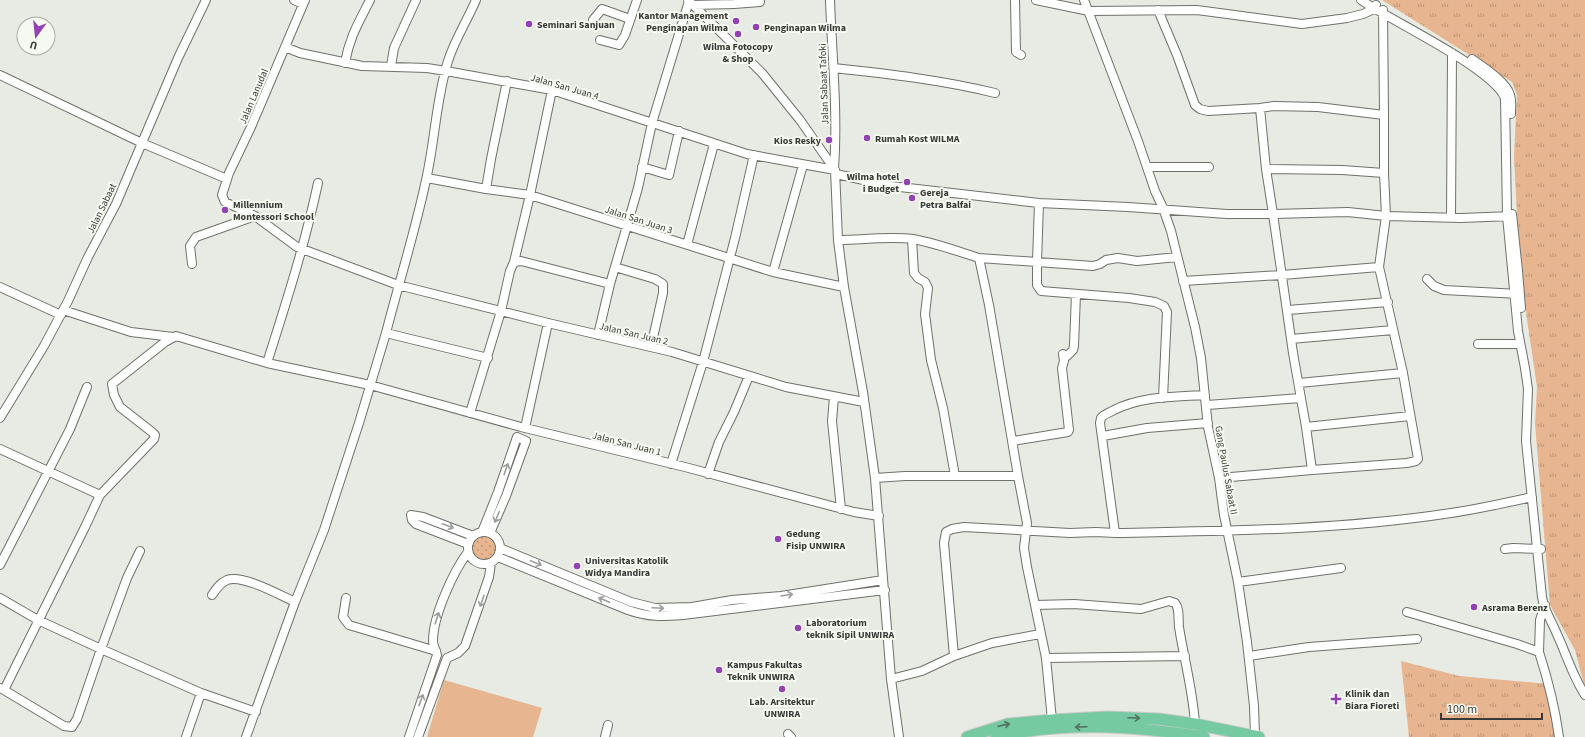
<svg xmlns="http://www.w3.org/2000/svg" width="1585" height="737" viewBox="0 0 1585 737" font-family="'Source Sans 3',sans-serif">
<style>
.grass{fill:url(#grass-tufts)}
.park{fill:url(#park-dots)}
.pitch{fill:#e7b58f}
.lines{fill:none;stroke-linecap:round;stroke-linejoin:round}
.minor-casing{stroke:#6e726a;stroke-width:10}
.highway-casing{stroke:#c8c8c7;stroke-width:13}
.minor{stroke:#fff;stroke-width:8}
.highway{stroke:#75caa1;stroke-width:11}
.oneway{stroke:#9c9d9c}
.oneway2{stroke:#527462}
.poi-dot{fill:#9242b1;stroke:#f5f9f0;stroke-width:1.5}
.labels{text-anchor:middle;stroke-width:4;stroke-linejoin:round;paint-order:stroke}
.poi-label{font-size:10px;font-weight:bold;fill:#3a3b38;stroke:#f5f9f0;text-anchor:start}
.street-label{font-size:10px;fill:#3a3b38;stroke:#f5f9f0}
</style>
<defs>
<pattern id="grass-tufts" width="24" height="20" patternUnits="userSpaceOnUse"><rect width="24" height="20" fill="#e7b58f"/><path d="M3 7l-1-3M5 7V3M7 7l1-3M15 17l-1-3M17 17v-4M19 17l1-3" fill="none" stroke="#bc9476"/></pattern>
<pattern id="park-dots" width="8" height="8" patternUnits="userSpaceOnUse"><rect width="8" height="8" fill="#e7b58f"/><path d="M2 2h.1M6 6h.1" fill="none" stroke="#bc9476" stroke-width="1.8" stroke-linecap="round"/></pattern>
</defs>
<rect width="100%" height="100%" fill="#e7ebe3"/>
<!-- grass -->
<path class="grass" d="M1382 0H1585V688L1575 650 1550 605 1535 424 1537 387 1520 272 1514 157 1517 95 1512 82Z
M1401 661 1459 676 1548 684 1555 737H1409Z"/>
<!-- park -->
<path class="park" d="M472 548a12 12 0 1 1 24 0a12 12 0 1 1-24 0Z
M502 554 651 610 652 612 649 614 502 555Z"/>
<!-- pitch -->
<path class="pitch" d="M444 680 542 708 533 737H427Z"/>
<g class="lines">
<defs>
<path id="minor" d="M294 0 303 4
M305 0 251 127 229 173 222 195 225 202 255 216 297 247 398 285 548 323 672 352 786 387 864 402
M688 0 762 73 800 120 835 170 838 240 844 287 863 392 875 478 891 679 899 737
M830 0C832 56 838 112 834 168
M1015 0 1016 52 1021 55
M1036 0 1089 11 1197 10 1302 24 1347 18 1363 14 1374 9 1376 5
M1084 0 1138 141 1155 191 1163 208 1171 231 1195 327 1201 358 1208 427 1219 478 1224 515 1238 582 1247 642 1254 706 1255 736
M1361 0C1391 21 1493 68 1505 98L1507 216 1518 331 1525 368 1528 389 1526 441 1542 597C1544 610 1551 620 1556 632 1566 653 1572 675 1585 695
M693 5 734 4 760 2
M1158 10 1177 55 1195 105 1200 109 1208 111 1260 108
M1383 10 1384 115
M593 20 602 9 630 19
M600 40 619 45 625 35 637 0
M285 47 300 53 362 66 427 68 446 71 552 90 747 154 835 170
M1472 59C1483 67 1507 82 1510 95 1512 101 1511 108 1511 114
M345 63C349 38 359 22 370 0
M391 66 394 48 416 0
M834 68C889 74 942 80 995 93
M0 75 142 143 227 179
M642 167 669 175 679 131
M1148 167H1209
M1266 169 1342 170 1384 173
M836 174 891 186 1039 203 1128 207 1227 214H1273L1266 169 1260 108 1274 106 1318 107 1384 115V173L1386 216 1461 218 1512 216
M427 178 486 189 530 195 773 272 844 287
M486 189 491 159 507 81
M1039 203 1037 262 1093 266 1100 264 1106 260 1118 258 1137 261 1177 257
M1512 214 1518 271 1521 308
M1451 217 1452 53
M912 239 914 273 918 278 925 282 928 288 925 314 931 360 943 408 955 476
M838 240C862 240 888 236 913 239 935 243 957 251 979 258
M689 245 688 241 714 144
M514 262 530 195 552 90
M192 264 190 246 196 237 255 216
M615 267 655 279 663 284V293L651 347
M773 272 803 165
M1427 279 1434 286 1444 290 1519 294
M1183 281 1282 275 1379 267
M0 287 61 315
M63 310 131 332 173 337
M1288 310 1388 302
M386 333C399 282 415 232 426 180 435 141 436 99 448 61 455 39 467 21 476 0
M598 335 610 284 638 188 652 123 689 1
M1291 339 1393 330
M1478 344H1520
M267 363C286 303 305 244 318 183
M1299 383 1403 373
M1205 395C1174 397 1142 396 1114 410 1109 413 1104 414 1101 418L1100 423 1115 533C1227 531 1340 530 1451 513 1478 509 1505 503 1532 497
M834 397 832 421 841 509
M1207 405 1301 398
M470 413 501 311 510 271 514 262 521 261 610 284
M0 418 44 346 68 301 88 257 116 204 178 58 206 0
M1306 427 1410 416
M525 428 548 323
M1103 436 1147 428 1208 423
M1013 441 1068 432 1069 430 1062 368 1064 361 1063 354 1067 356 1073 350 1074 346 1076 294
M0 449 100 495
M671 464 703 362 735 238 754 155
M708 474 719 442 734 412 749 376
M1018 476 1027 523 1024 548 1027 567 1035 605
M875 478 905 476H1018L989 305 979 258 1037 262V285L1041 291 1129 298 1155 302 1164 306 1167 312 1163 398
M1219 478 1312 470 1306 427 1293 353 1273 214 1348 212 1386 216 1379 267 1403 373 1418 459 1416 461 1407 463 1312 470
M468 548a16 16 0 1 1 32 0a16 16 0 1 1-32 0Z
M482 532 498 492 517 437 526 441 506 496 490 533
M468 544 416 524 412 520 411 515 423 517 473 536
M500 548 631 602 655 608 692 607 732 600 781 596 883 580
M1505 549 1513 548 1541 549
M498 557 628 610C648 617 662 617 683 615L885 590
M0 565 70 429 87 387
M1238 582 1341 568
M212 595C216 589 220 583 227 580 242 574 280 595 295 602
M0 598 38 620 101 649 127 578 140 551
M346 598 343 617 349 625 436 651
M1407 612 1517 644 1539 652C1548 680 1555 707 1559 737
M1539 652 1540 620 1545 605
M954 656 944 543 946 532 952 529 964 527 1070 533 1096 532 1115 533
M1249 656 1309 647 1417 639
M1046 658 1185 656
M891 679 922 671 954 656 992 643 1040 634
M0 688 4 690 85 527 100 495 154 439 155 435 152 432 120 407 114 395 112 384 165 342 176 336 267 363 370 385 521 427 685 467 854 512 879 516
M4 690 64 726 72 727 77 719 101 649 201 693 256 712
M1052 720 1046 658 1035 605 1074 604 1141 609 1169 601 1175 603C1180 609 1178 619 1179 627 1184 659 1193 691 1195 724
M788 734 791 737
M186 737 201 693
M246 737 295 602 324 530 359 423 386 333 488 358
M409 737 437 655C436 650 433 646 433 641 433 616 453 572 468 552
M418 737 447 658 458 653 465 646 489 577 491 563
M605 737 608 725"/>
<path id="highway" d="M967 737 1008 724 1052 720 1107 717 1159 719 1195 724 1259 737
M996 737C1064 721 1136 726 1204 737"/>
</defs>
<!-- minor casing -->
<use href="#minor" class="minor-casing"/>
<!-- highway casing -->
<use href="#highway" class="highway-casing"/>
<!-- minor -->
<use href="#minor" class="minor"/>
<!-- highway -->
<use href="#highway" class="highway"/>
</g>
<!-- one-way arrows -->
<defs><path id="oneway-shaft" d="M-6 0H5M1.5-3L5.5 0L1.5 3" fill="none" stroke-width="1.6" stroke-linecap="round" stroke-linejoin="round"/></defs>
<g class="oneway">
<use href="#oneway-shaft" transform="translate(506 469) rotate(-71)"/>
<use href="#oneway-shaft" transform="translate(497 517) rotate(113)"/>
<use href="#oneway-shaft" transform="translate(448 526) rotate(21)"/>
<use href="#oneway-shaft" transform="translate(536 563) rotate(22)"/>
<use href="#oneway-shaft" transform="translate(787 595) rotate(-9)"/>
<use href="#oneway-shaft" transform="translate(604 600) rotate(-157)"/>
<use href="#oneway-shaft" transform="translate(482 601) rotate(109)"/>
<use href="#oneway-shaft" transform="translate(658 608) rotate(3)"/>
<use href="#oneway-shaft" transform="translate(437 618) rotate(-72)"/>
<use href="#oneway-shaft" transform="translate(421 700) rotate(-70)"/>
</g>
<g class="oneway2">
<use href="#oneway-shaft" transform="translate(1134 718) rotate(2)"/>
<use href="#oneway-shaft" transform="translate(1004 725) rotate(-13)"/>
<use href="#oneway-shaft" transform="translate(1081 727) rotate(178)"/>
</g>
<!-- markers -->
<g class="poi-dot">
<circle cx="736" cy="21" r="4"/>
<circle cx="529" cy="24" r="4"/>
<circle cx="756" cy="27" r="4"/>
<circle cx="738" cy="34" r="4"/>
<circle cx="867" cy="138" r="4"/>
<circle cx="829" cy="140" r="4"/>
<circle cx="907" cy="182" r="4"/>
<circle cx="912" cy="198" r="4"/>
<circle cx="225" cy="210" r="4"/>
<circle cx="778" cy="539" r="4"/>
<circle cx="577" cy="566" r="4"/>
<circle cx="1474" cy="607" r="4"/>
<circle cx="798" cy="628" r="4"/>
<circle cx="719" cy="670" r="4"/>
<circle cx="782" cy="689" r="4"/>
<path d="M1334 693h4v4h4v4h-4v4h-4v-4h-4v-4h4z"/>
</g>
<g class="labels">
<!-- poi labels -->
<g class="poi-label">
<text x="728" y="19" text-anchor="end">Kantor Management<tspan x="728" dy="12">Penginapan Wilma</tspan></text>
<text x="537" y="28">Seminari Sanjuan</text>
<text x="764" y="31">Penginapan Wilma</text>
<text x="738" y="50" text-anchor="middle">Wilma Fotocopy<tspan x="738" dy="12">&amp; Shop</tspan></text>
<text x="875" y="142">Rumah Kost WILMA</text>
<text x="821" y="144" text-anchor="end">Kios Resky</text>
<text x="899" y="180" text-anchor="end">Wilma hotel<tspan x="899" dy="12">i Budget</tspan></text>
<text x="920" y="196">Gereja<tspan x="920" dy="12">Petra Balfai</tspan></text>
<text x="233" y="208">Millennium<tspan x="233" dy="12">Montessori School</tspan></text>
<text x="786" y="537">Gedung<tspan x="786" dy="12">Fisip UNWIRA</tspan></text>
<text x="585" y="564">Universitas Katolik<tspan x="585" dy="12">Widya Mandira</tspan></text>
<text x="1482" y="611">Asrama Berenz</text>
<text x="806" y="626">Laboratorium<tspan x="806" dy="12">teknik Sipil UNWIRA</tspan></text>
<text x="727" y="668">Kampus Fakultas<tspan x="727" dy="12">Teknik UNWIRA</tspan></text>
<text x="1345" y="697">Klinik dan<tspan x="1345" dy="12">Biara Fioreti</tspan></text>
<text x="782" y="705" text-anchor="middle">Lab. Arsitektur<tspan x="782" dy="12">UNWIRA</tspan></text>
</g>
<!-- street labels -->
<g class="street-label">
<text transform="translate(823 84) rotate(-92)" y="4">Jalan Sabaat Tafoki</text>
<text transform="translate(565 86) rotate(16)" y="4">Jalan San Juan 4</text>
<text transform="translate(253 96) rotate(-67)" y="4">Jalan Lanudal</text>
<text transform="translate(101 208) rotate(-64)" y="4">Jalan Sabaat</text>
<text transform="translate(639 219) rotate(18)" y="4">Jalan San Juan 3</text>
<text transform="translate(634 333) rotate(13)" y="4">Jalan San Juan 2</text>
<text transform="translate(627 443) rotate(14)" y="4">Jalan San Juan 1</text>
<text transform="translate(1227 470) rotate(80)" y="4">Gang Paulus Sabaat II</text>
</g>
</g>
<!-- north arrow -->
<g transform="translate(36 36) rotate(195)"><circle r="19" fill="#f5f9f0" stroke="#aaada6"/>
<path d="M0-3L7 15L0 10L-7 15Z" fill="#9242b1"/>
<text y="-6" font-size="11" font-weight="bold" text-anchor="middle" fill="#3a3b38">U</text>
</g>
<!-- scale -->
<path d="M1441 713v6h101v-6" fill="none" stroke="#3a3b38" stroke-width="2"/>
<text x="1447" y="713" font-size="12" fill="#3a3b38" stroke="#f5f9f0" stroke-width="3" paint-order="stroke">100 m</text>
</svg>
